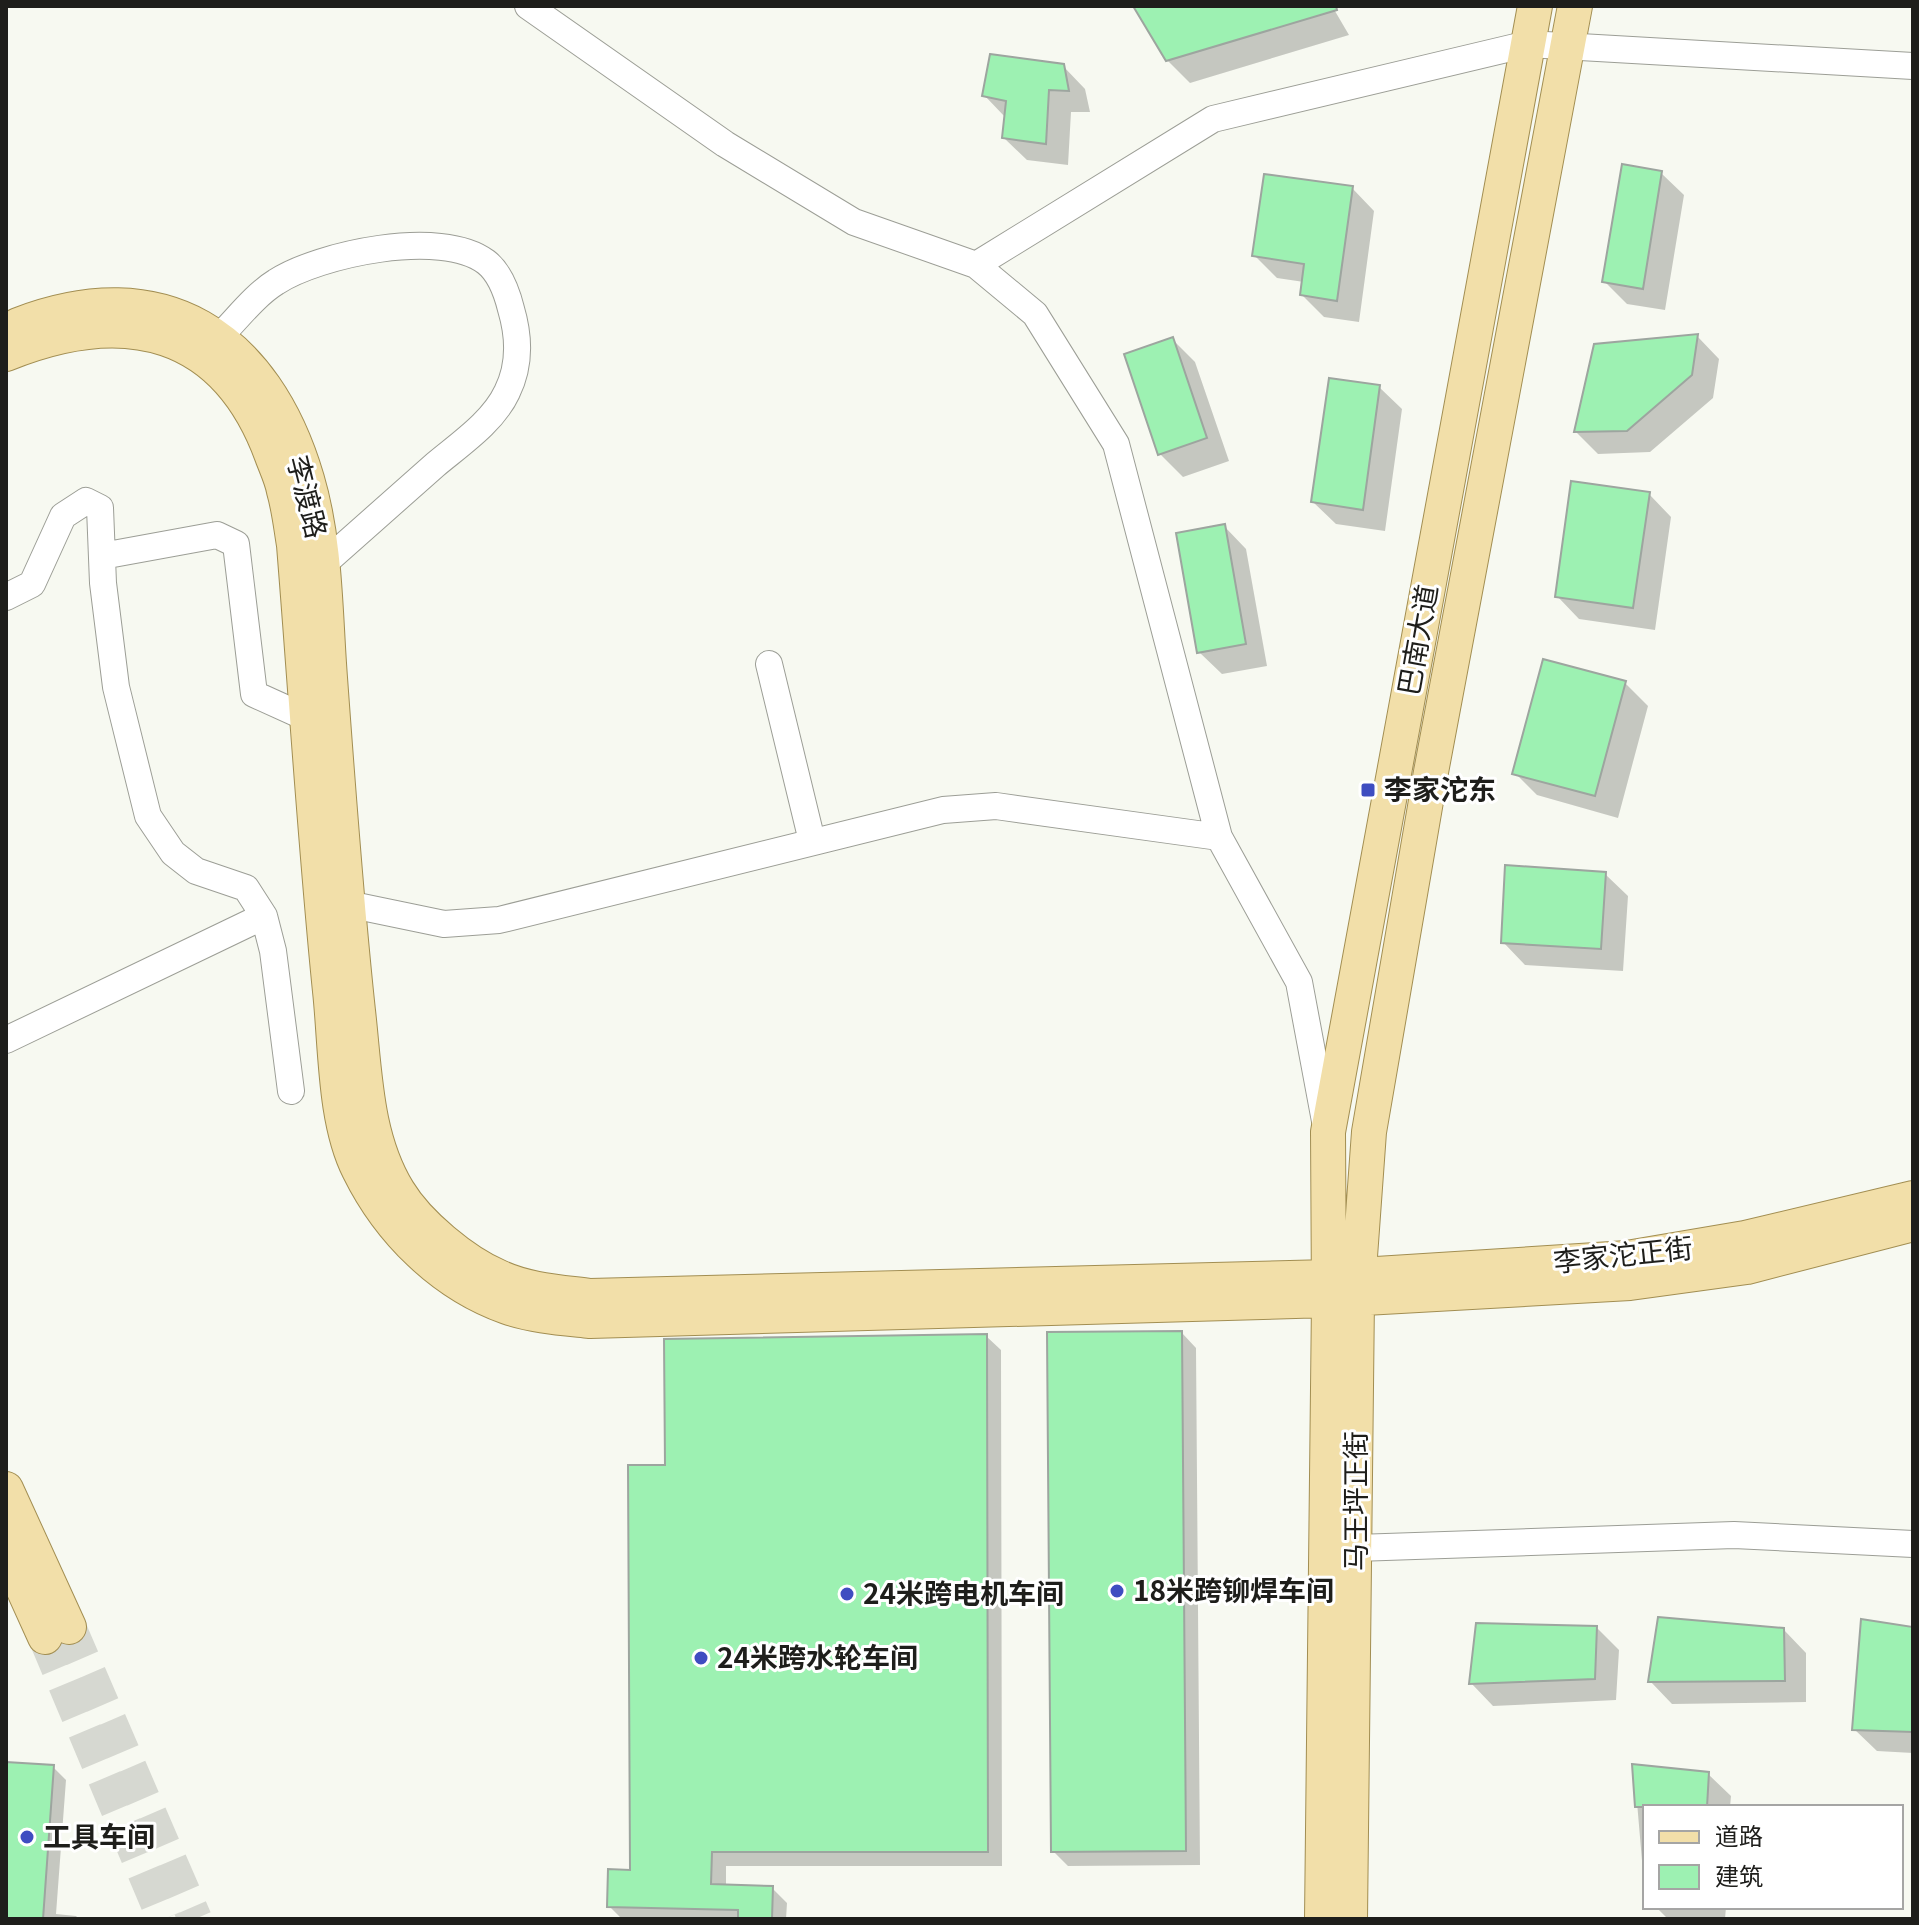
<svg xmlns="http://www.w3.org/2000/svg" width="1919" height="1925" viewBox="0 0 1919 1925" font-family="Georgia,'Noto Sans SC',serif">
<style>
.shadow{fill:#0003}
.building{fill:#9df1b2;stroke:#9da59f;stroke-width:2}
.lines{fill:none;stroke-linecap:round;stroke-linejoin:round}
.major-tunnel{stroke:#d6d8d1;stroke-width:34;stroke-dasharray:34 17;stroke-linecap:butt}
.minor-casing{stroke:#9c9e96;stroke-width:28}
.major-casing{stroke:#a28e52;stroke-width:36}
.minor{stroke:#fff;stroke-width:26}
.major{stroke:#f2dfa9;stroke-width:34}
.poi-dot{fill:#3f4dc1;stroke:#fff;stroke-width:3}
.labels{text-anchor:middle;stroke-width:6;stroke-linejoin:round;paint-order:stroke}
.street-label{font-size:28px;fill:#1e1e1b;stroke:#fff}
.poi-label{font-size:28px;font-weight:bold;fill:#1e1e1b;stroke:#fff;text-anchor:start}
</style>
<rect width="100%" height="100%" fill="#f7f9f1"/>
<!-- shadow -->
<path class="shadow" d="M1135 6H1332L1349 35 1190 83 1167 60Z
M1063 66 1085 89 1090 112H1071L1068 165 1027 160 1004 138 1006 118 984 95Z
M1661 173 1684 195 1665 310 1627 304 1604 281Z
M1352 188 1374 211 1359 322 1324 317 1302 295 1304 282 1277 278 1254 255Z
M1697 336 1719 359 1713 398 1650 452 1598 454 1576 432Z
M1172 339 1195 362 1229 461 1183 477 1160 454Z
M1379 387 1402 409 1385 531 1336 524 1313 502Z
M1649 494 1671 517 1655 630 1579 619 1557 596Z
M1224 526 1246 549 1267 666 1222 674 1199 652Z
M1625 683 1648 706 1618 818 1537 795 1515 773Z
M1605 874 1628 896 1623 971 1525 965 1503 942Z
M1182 1333 1196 1348 1200 1865 1068 1866 1053 1851Z
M986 1336 1001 1350 1002 1866H726V1886L772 1888 787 1903 786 1919H622L609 1906 632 1872 667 1467Z
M1597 1628 1619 1650 1616 1700 1493 1706 1471 1683Z
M1913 1629V1753L1877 1751 1854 1729Z
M1784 1630 1806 1653V1702L1672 1704 1650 1681Z
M6 1764 53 1767 66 1780 56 1914 76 1916 79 1919H6Z
M1634 1767 1708 1774 1731 1796 1730 1807H1645V1896Z
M1656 1907H1726L1725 1919 1667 1918Z"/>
<!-- building -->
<path class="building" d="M1133 6H1336L1337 10 1166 61Z
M990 54 1064 64 1069 91 1049 90 1046 144 1002 138 1006 101 982 96Z
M1622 164 1662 171 1643 289 1602 282Z
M1264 174 1353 186 1337 301 1300 295 1304 264 1252 256Z
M1698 334 1692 375 1627 431 1574 432 1594 344Z
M1173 337 1207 438 1158 455 1124 354Z
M1329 378 1380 385 1363 510 1311 502Z
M1571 481 1650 492 1633 608 1555 597Z
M1225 524 1246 644 1197 653 1176 533Z
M1543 659 1626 681 1595 796 1512 774Z
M1505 865 1606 872 1601 949 1501 943Z
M1182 1331 1186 1851 1051 1852 1047 1332Z
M987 1334 988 1852H712L711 1884 773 1886 772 1919H738V1910L607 1907 608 1869 630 1870 628 1465H665L664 1339Z
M1658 1617 1784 1628 1785 1681 1648 1682Z
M1861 1619 1913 1627V1732L1852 1730Z
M1476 1623 1597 1626 1595 1679 1469 1684Z
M6 1762 54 1765 43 1919H6Z
M1632 1764 1709 1772 1707 1807H1635Z"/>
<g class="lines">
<!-- major-tunnel -->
<path class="major-tunnel" d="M69 1627 195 1919
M45 1637 164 1919"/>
<defs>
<path id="minor" d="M528 6 725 144 854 222 976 265 1035 314 1116 444 1219 837 1299 982 1325 1121
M976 265 1213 119 1528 44 1913 66
M219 337C237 319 255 295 276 282 319 254 441 228 486 262 499 272 507 293 511 309 519 336 520 366 507 392 493 422 460 444 435 465 397 499 359 532 321 566
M102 556 217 535 236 544 254 694 307 718
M6 597 32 584 63 516 86 501 100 508 103 583 116 687 148 816 173 853 196 871 246 888 264 916 273 951 291 1091
M769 664 812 841
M333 901 444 924 499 920 943 810 996 806 1219 837
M6 1040 264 916
M1356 1548 1734 1535 1913 1544"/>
<path id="major" d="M18 325C162 269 265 336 307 479 326 543 325 613 330 678 338 789 346 900 358 1011 365 1072 365 1137 398 1191 418 1224 464 1262 499 1277 527 1290 559 1292 590 1296L1329 1277 1627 1258 1745 1238 1913 1198
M6 354C125 306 225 328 272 456 276 467 282 479 284 491 289 508 291 527 294 545 306 694 315 843 330 991 336 1046 334 1121 359 1170 389 1231 442 1284 507 1307 533 1316 562 1318 590 1321L1329 1300 1630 1283 1747 1267 1913 1224
M6 1489 69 1627
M6 1551 45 1637
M1322 1919 1329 1300 1328 1132 1535 6
M1350 1919 1357 1298 1369 1132 1431 772 1575 6"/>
</defs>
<!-- minor casing -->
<use href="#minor" class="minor-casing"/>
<!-- major casing -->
<use href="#major" class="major-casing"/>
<!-- minor -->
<use href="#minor" class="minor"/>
<!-- major -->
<use href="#major" class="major"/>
</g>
<!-- markers -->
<g class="poi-dot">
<rect x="1360" y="782" width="16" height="16" rx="4"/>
<circle cx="1117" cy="1591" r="8"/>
<circle cx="847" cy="1594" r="8"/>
<circle cx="701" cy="1658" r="8"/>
<circle cx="27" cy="1837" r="8"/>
</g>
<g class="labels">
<!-- street labels -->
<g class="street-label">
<text transform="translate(307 497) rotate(76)" y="10">李渡路</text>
<text transform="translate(1418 640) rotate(-80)" y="10">巴南大道</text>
<text transform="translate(1623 1255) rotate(-6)" y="10">李家沱正街</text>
<text transform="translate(1356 1501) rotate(-90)" y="10">马王坪正街</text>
</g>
<!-- poi labels -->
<g class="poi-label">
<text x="1384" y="800">李家沱东</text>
<text x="1133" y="1601">18米跨铆焊车间</text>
<text x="863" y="1604">24米跨电机车间</text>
<text x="717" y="1668">24米跨水轮车间</text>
<text x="43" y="1847">工具车间</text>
</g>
</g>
<!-- border -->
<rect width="1919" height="1925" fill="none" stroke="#1e1e1b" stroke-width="16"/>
<!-- legend -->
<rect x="1643" y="1805" width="260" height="104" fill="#ffffff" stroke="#a5a5a4" stroke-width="2"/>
<rect x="1659" y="1831" width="40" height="12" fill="#f2dfa9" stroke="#a5a5a4" stroke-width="2"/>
<text x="1715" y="1845" font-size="24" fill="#1e1e1b">道路</text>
<rect x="1659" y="1865" width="40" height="24" fill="#9df1b2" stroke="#a5a5a4" stroke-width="2"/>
<text x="1715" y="1885" font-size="24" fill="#1e1e1b">建筑</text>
</svg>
